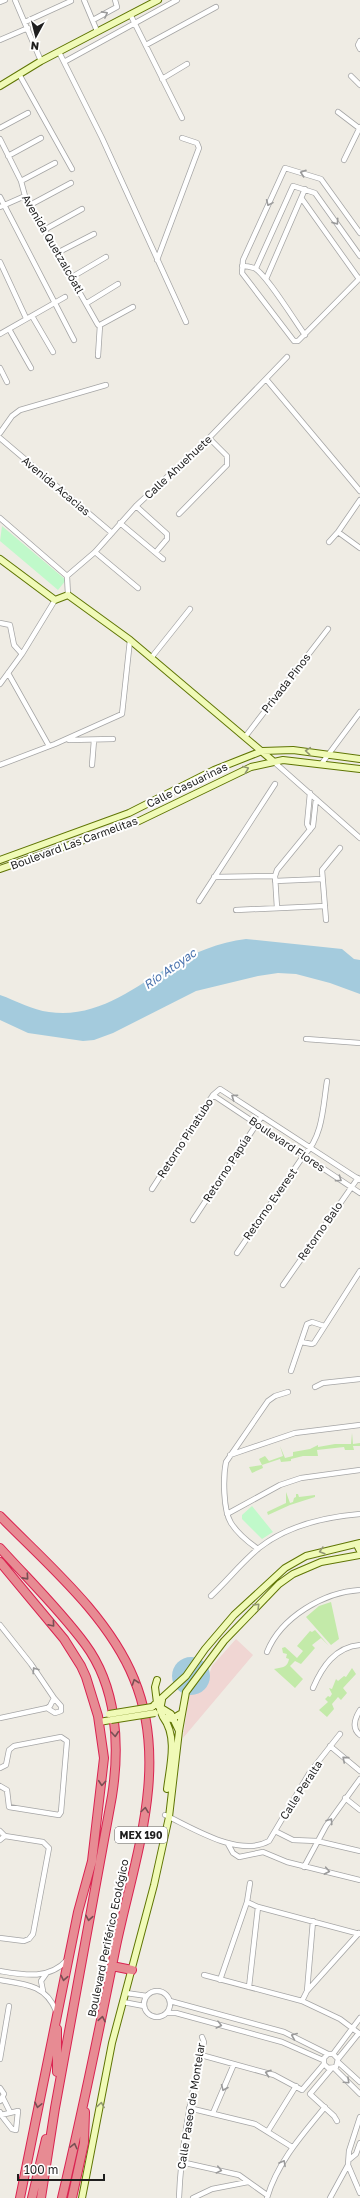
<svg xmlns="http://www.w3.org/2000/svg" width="360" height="2198" viewBox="0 0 360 2198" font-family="'Golos Text',sans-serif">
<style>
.commercial{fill:#f0d6d3}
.grass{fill:#c3eaa9}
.park{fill:#c0f9ca}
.water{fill:#a4cbdd}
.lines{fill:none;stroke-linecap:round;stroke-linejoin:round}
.street-casing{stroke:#a5a5a5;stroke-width:6}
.secondary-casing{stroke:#5f7504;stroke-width:8}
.highway-casing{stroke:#da2351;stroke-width:10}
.street{stroke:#fff;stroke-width:4.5}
.secondary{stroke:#f0fab7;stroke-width:6}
.highway{stroke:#e78b93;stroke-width:8}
.secondary-bridge-casing{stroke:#5f7504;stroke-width:8;stroke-linecap:butt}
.secondary-bridge{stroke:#f0fab7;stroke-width:6}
.oneway{stroke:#9a9a9a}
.oneway2{stroke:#929772}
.oneway3{stroke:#784f53}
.labels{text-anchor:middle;stroke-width:4;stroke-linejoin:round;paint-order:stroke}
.shield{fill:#fff;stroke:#626262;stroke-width:1}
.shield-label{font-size:10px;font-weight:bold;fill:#1e1e1e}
.street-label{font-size:11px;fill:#1e1e1e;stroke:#fff}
.water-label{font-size:12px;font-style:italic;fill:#4a73ae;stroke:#fff}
</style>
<rect width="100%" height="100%" fill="#efece4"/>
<!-- commercial -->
<path class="commercial" d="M236 1639 253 1655 183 1738 189 1695 204 1690 212 1666Z"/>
<!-- grass -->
<path class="grass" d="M352 1433 353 1444 360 1443V1446H353L354 1450H345L344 1447 317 1450 318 1456H303L291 1459V1461L281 1462 280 1459 262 1465 263 1468 252 1473 249 1467 262 1465 259 1459 265 1456 269 1461 283 1456 280 1446 285 1458 293 1456V1452L310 1449 318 1445V1447L335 1444H351Z
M286 1492 290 1503 293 1502 294 1498 296 1497V1494H298L299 1497 315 1495V1497L290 1505 268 1515 267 1512 286 1503Z
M331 1602 339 1639 331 1645 306 1617 319 1606Z
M315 1630 329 1646 321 1638 312 1645 315 1648 301 1664 295 1661 290 1666 303 1679 295 1688 274 1669C281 1667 287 1669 289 1659L286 1658 287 1654 283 1653 282 1648 285 1647 297 1658 303 1651 297 1646 310 1631 312 1632Z
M352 1668 356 1674 343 1688 347 1693 341 1700 338 1697 332 1704 334 1709 327 1717 319 1710 328 1702 325 1699 328 1696 330 1697 332 1694 329 1688 332 1689 336 1679 338 1681 344 1676 346 1677Z"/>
<!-- park -->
<path class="park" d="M2 526 66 580 58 590 0 541Z
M252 1506 273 1532 262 1539 242 1519V1515Z"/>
<!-- water -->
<path class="water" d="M246 939 342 949 354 959 360 960V994L330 983 296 974 278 973 258 976 196 991 113 1033 94 1040 83 1041 28 1033 0 1020V995C17 1001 32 1010 49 1012 96 1019 132 989 169 967 193 953 219 942 246 939Z
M172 1676a19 19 0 1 1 38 0a19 19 0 1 1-38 0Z"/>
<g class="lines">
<defs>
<path id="street" d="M15 0 41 61
M84 0 97 31
M0 2 5 0
M130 14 182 118
M93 20 115 8 117 7 115 0
M25 22 71 1
M0 40 28 28
M360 41 358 45 360 49
M146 45 216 7
M59 52 102 138 186 322
M64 62 177 0
M19 74 72 169
M351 76 360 85
M162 79 187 64
M338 112 359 128
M0 128 28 113
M0 139 21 181 25 196 98 325H100
M8 156 41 138
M344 160 360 127
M21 181 55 163
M0 197 74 340
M302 199 359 279
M30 205 71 183
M0 207 25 196
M44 230 82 209
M360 233 321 179 285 168 243 260 242 273 294 341H298L360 278
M57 253 94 234
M157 260 199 148 197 143 182 138
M0 262 26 318
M242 266C246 266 251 267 254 268 265 272 296 323 305 335
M256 268 293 186 315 193 360 256
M72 277 106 257
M266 279 305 189
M87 303 118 284
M32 316 53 352
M100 325 133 307
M9 329 31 368
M0 334 65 297
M98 356 100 325
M0 368 7 382
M266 379 360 491
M0 433 12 416 20 410 106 385
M0 438 112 533
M136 506 167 534V539L156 552
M179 514 227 465V456L209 438
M0 518 67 576 68 595
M120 523 163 559
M338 532 360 548
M329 542 338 532 360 500
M95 552 138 588
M67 576 95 552 136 506 209 438 287 357
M0 623 10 625 14 645 22 654
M151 658 190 609
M8 673 49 746
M0 684 22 654 55 600
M245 737 328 629
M69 740 113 739
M273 761 360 838
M322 763 360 712
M0 765 55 744 122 714 130 640
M92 765 94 740
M310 830 307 824 310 793
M214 877 275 876
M275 881 322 879
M199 901 275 784
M277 908 275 876 277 870 313 826 316 799
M236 910 325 906
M326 920 322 870 340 848
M306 1039 360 1043
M213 1095 360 1193
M152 1189 213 1095 220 1089 360 1180
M193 1220 262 1116
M237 1253 304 1155C323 1137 323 1106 327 1081
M283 1285 358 1178
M301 1342 312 1344 314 1343 360 1271
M291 1371 307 1324 312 1322 324 1326
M315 1387 323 1383 360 1379
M230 1455 295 1433 360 1425
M227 1514 280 1485 301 1478 360 1470
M258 1549C248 1542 238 1534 231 1523 223 1510 223 1477 226 1462L268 1401 275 1396 288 1392
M211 1596C227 1581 242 1562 259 1548 288 1525 324 1517 360 1514
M0 1625 31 1664 54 1698 50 1706 47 1708 0 1718
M267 1652C281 1617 324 1592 360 1590
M313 1688C322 1667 335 1647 360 1645
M47 1708 55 1713 61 1711V1706L54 1698
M360 1710C355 1718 351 1728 360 1735
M330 1746 360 1771
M0 1768 6 1765 9 1750 14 1746 61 1737 67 1741 61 1812 59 1815 9 1807 7 1790 0 1786
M345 1798 360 1810
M165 1815C193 1828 239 1858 269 1841L310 1772 340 1734
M0 1831 5 1836
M275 1831 293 1840 317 1841 360 1851
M0 1840 5 1836 43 1842 49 1848 33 1934 29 1939 24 1941 0 1938
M228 1844 233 1853 239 1857 263 1852 287 1862 360 1880
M304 1867 326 1826 360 1779
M247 1902 258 1907 360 1934
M0 1971C24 1975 49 1980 67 1960
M204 1975 302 2001 340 2019 360 2034
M0 1980C25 1984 46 1985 56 2011
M220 1980 247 1902 250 1883
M249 1987 258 1907
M43 1991 41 1981 46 1974
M307 1991 313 1921
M144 2004a13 13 0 1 1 26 0a13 13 0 1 1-26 0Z
M126 1993 147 1996
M170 2001 284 2032 328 2054
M302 2001 307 1991 359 1933
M123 2002 144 2006
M167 2013H176L282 2042 323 2060
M333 2054 360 2018
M201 2055 274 2075 302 2090 324 2064
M0 2059 9 2006
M338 2059 333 2054H328L324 2058V2064L328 2068 336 2067 338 2059 359 2033
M338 2062 360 2082
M334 2068 360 2094
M331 2069 310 2094 334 2116 337 2121
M0 2088 4 2094 0 2101
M3 2098 10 2112
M189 2108 255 2124 292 2147
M0 2112 1 2115 12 2129 16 2130 18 2111 1 2115
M213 2113 234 2064
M268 2131 296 2086
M350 2159 356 2154 360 2143
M181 2162 239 2175 267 2195
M348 2165 360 2193
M179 2198C181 2145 191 2094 204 2042L202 2037
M193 2198 212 2189 248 2182
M267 2198C277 2163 302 2135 325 2107
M330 2198 348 2165 349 2151 360 2117"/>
<path id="secondary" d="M0 86 41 61 158 0
M0 559 55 600 68 595 130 640 273 761
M0 860 129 813 214 770 262 751 293 750 360 759
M0 869 139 821 251 767 283 760 360 769
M360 1545 358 1547 360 1551
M157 1680 155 1687 157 1703
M162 1700 160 1710 163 1717 172 1719 182 1713
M158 1706 171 1714 179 1731
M152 1707 186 1676 205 1649 234 1615 285 1568 306 1556 360 1543
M163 1717C178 1737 170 1765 167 1789
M99 1722 111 1720
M82 2198 112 2043 154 1885 169 1817 179 1731 186 1692 224 1641 279 1584 293 1574 321 1562 360 1555"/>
<path id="highway" d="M0 1516C47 1564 108 1615 134 1679 170 1766 134 1860 116 1946 99 2031 82 2114 62 2198
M0 1548C28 1579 60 1610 85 1644 117 1687 120 1745 112 1796L55 2108 41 2198
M0 1562 64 1639 81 1666 86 1677 98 1716 104 1758 92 1861 78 1912 20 2198
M112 1966 132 1970
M57 2029V2072
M32 2198 46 2139
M72 2198 84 2143 85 2112"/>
</defs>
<!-- street casing -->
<use href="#street" class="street-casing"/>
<!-- secondary casing -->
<use href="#secondary" class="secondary-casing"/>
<!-- highway casing -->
<use href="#highway" class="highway-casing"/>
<!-- street -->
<use href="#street" class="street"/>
<!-- secondary -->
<use href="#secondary" class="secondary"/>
<!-- highway -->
<use href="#highway" class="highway"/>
<defs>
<path id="secondary-bridge" d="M109 1714 152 1707
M111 1720 155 1713"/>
</defs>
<!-- secondary-bridge casing -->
<use href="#secondary-bridge" class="secondary-bridge-casing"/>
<!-- secondary-bridge -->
<use href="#secondary-bridge" class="secondary-bridge"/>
</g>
<!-- one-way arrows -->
<defs><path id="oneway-chevron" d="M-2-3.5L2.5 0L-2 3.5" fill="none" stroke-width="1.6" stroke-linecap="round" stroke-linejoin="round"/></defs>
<g class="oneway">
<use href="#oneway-chevron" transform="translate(105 14) rotate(-28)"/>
<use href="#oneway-chevron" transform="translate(303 173) rotate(-162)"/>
<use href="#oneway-chevron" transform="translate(269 203) rotate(114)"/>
<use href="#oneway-chevron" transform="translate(336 222) rotate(55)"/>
<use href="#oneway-chevron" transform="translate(234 1097) rotate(-146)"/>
<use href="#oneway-chevron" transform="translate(339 1179) rotate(34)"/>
<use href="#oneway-chevron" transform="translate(35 1670) rotate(-123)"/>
<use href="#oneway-chevron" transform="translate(345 1759) rotate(-140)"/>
<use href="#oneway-chevron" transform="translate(330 1821) rotate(-56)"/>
<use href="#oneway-chevron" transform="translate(327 1871) rotate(11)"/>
<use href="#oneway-chevron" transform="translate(219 2025) rotate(14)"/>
<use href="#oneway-chevron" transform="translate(294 2036) rotate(-157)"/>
<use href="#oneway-chevron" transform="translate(268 2073) rotate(-162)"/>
<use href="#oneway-chevron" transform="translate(347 2081) rotate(43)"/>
<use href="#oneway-chevron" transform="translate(224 2088) rotate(113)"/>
<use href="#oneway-chevron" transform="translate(283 2163) rotate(-61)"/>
<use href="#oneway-chevron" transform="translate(219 2170) rotate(13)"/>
</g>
<g class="oneway2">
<use href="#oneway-chevron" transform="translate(308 751) rotate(-175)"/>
<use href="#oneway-chevron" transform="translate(246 769) rotate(-22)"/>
<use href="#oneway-chevron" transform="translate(322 1551) rotate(164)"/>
<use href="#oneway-chevron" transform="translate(257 1606) rotate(-45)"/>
<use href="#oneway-chevron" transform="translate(101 2105) rotate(-81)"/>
</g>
<g class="oneway3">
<use href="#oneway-chevron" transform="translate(26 1577) rotate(48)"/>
<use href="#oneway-chevron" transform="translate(52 1624) rotate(50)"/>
<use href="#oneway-chevron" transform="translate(135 1682) rotate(-109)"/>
<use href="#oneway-chevron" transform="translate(115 1734) rotate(85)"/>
<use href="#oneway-chevron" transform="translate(102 1783) rotate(95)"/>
<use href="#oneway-chevron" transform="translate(145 1810) rotate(-82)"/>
<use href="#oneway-chevron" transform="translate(89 1918) rotate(100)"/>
<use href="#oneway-chevron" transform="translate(64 1978) rotate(101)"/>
<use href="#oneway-chevron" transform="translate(102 2019) rotate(-79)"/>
<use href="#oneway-chevron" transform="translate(38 2105) rotate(102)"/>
<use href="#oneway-chevron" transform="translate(74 2146) rotate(-76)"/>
</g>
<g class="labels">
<!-- shield labels -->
<rect class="shield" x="115" y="1827" width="52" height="16" rx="3"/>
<g class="shield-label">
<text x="141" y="1839">MEX 190</text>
</g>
<!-- street labels -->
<g class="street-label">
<text transform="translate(53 244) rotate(60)" y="4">Avenida Quetzalcóatl</text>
<text transform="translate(178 467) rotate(-43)" y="4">Calle Ahuehuete</text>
<text transform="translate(56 486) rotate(40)" y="4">Avenida Acacias</text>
<text transform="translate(286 683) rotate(-52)" y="4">Privada Pinos</text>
<text transform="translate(187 785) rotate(-26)" y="4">Calle Casuarinas</text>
<text transform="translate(74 843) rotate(-20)" y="4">Boulevard Las Carmelitas</text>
<text transform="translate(185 1138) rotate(-57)" y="4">Retorno Pinatubo</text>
<text transform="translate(287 1144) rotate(34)" y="4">Boulevard Flores</text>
<text transform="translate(227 1168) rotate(-57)" y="4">Retorno Papúa</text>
<text transform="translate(270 1204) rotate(-55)" y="4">Retorno Everest</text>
<text transform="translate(320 1231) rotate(-55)" y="4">Retorno Balo</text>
<text transform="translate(301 1790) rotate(-57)" y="4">Calle Peralta</text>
<text transform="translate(108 1938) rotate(-78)" y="4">Boulevard Periférico Ecológico</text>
<text transform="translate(191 2106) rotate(-81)" y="4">Calle Paseo de Montelar</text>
</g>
<!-- water labels -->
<g class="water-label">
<text transform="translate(170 969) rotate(-35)" y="4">Río Atoyac</text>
</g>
</g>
<!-- north arrow -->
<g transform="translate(36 36) rotate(187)" stroke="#ffffff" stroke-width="3" paint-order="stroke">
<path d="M0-3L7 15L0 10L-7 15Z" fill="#1e1e1e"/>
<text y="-6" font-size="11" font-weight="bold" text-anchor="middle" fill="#1e1e1e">N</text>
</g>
<!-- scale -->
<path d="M18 2174v6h86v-6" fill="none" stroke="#1e1e1e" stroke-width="2"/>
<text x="24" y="2174" font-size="12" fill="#1e1e1e" stroke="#ffffff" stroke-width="3" paint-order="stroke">100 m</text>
</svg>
